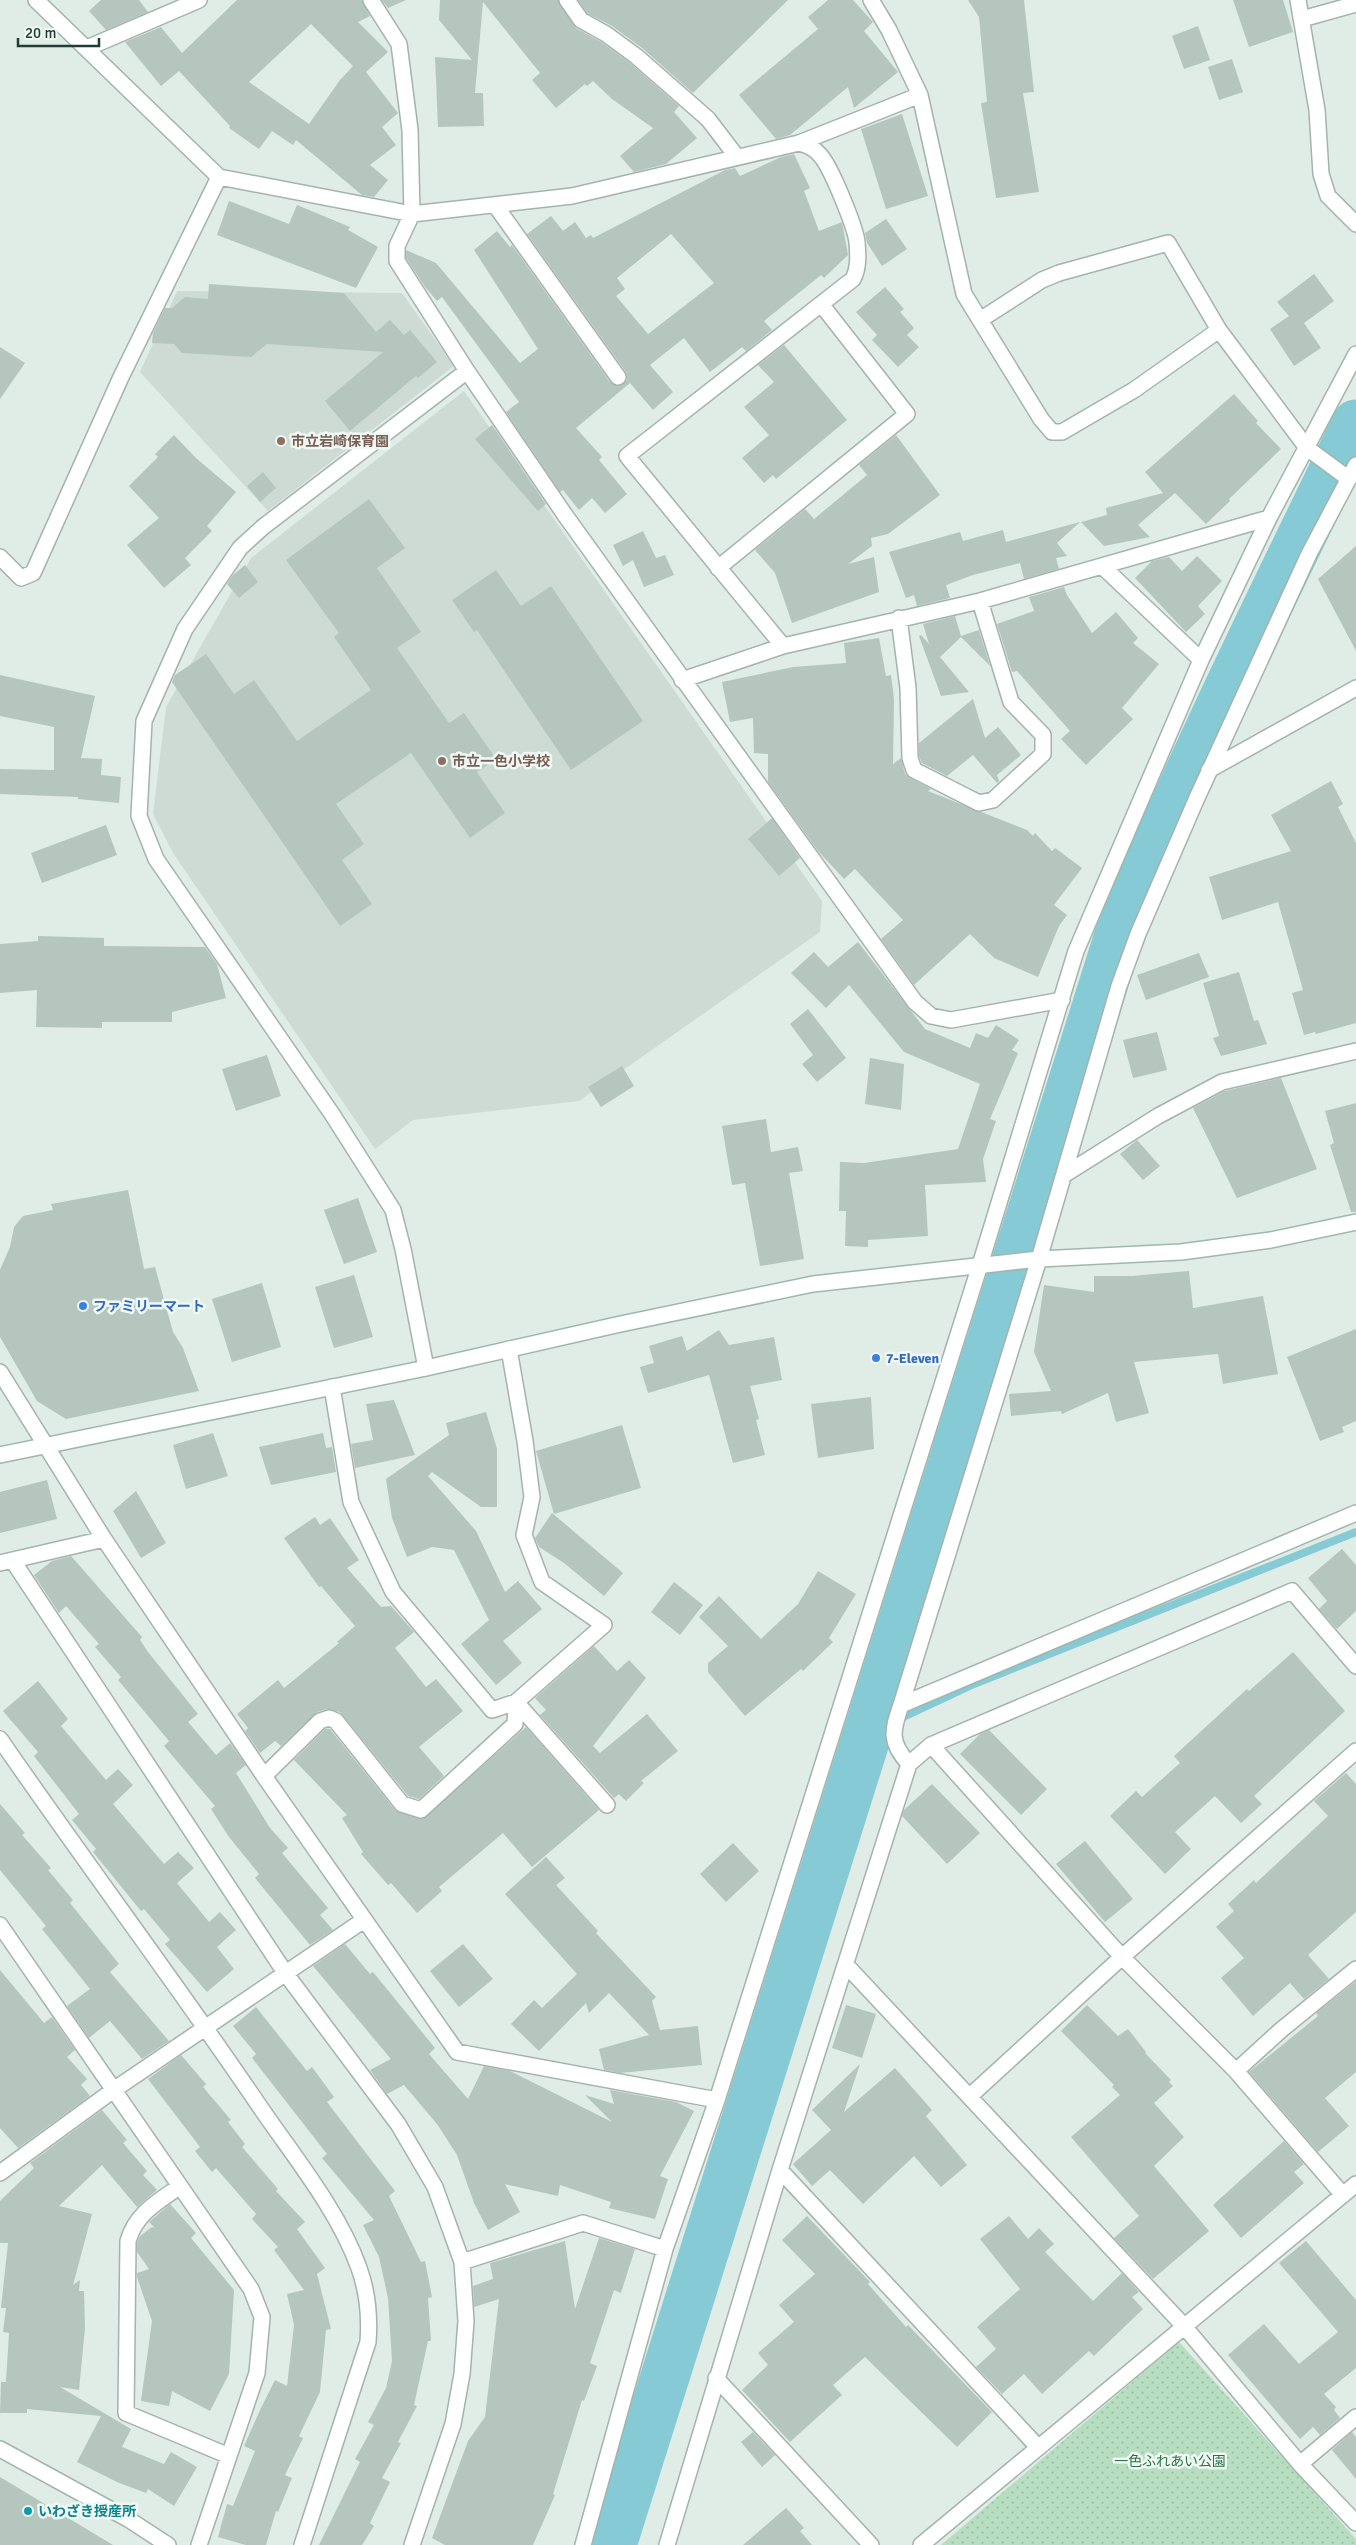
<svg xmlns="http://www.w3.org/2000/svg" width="1356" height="2545" viewBox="0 0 1356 2545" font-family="Signika,'Noto Sans JP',sans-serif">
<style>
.built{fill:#cedbd5}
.park{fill:url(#park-dots)}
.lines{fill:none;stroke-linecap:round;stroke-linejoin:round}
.stream{stroke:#85cad4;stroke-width:8}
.river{stroke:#85cad4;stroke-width:49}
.building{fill:#b5c6bf;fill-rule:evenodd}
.street-casing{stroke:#a3b4ad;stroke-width:18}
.secondary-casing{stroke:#9eb8ae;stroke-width:18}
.street{stroke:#fff;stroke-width:15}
.secondary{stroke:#fff;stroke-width:15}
.education-dot{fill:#8d6e63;stroke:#f0f8f4;stroke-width:2}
.shop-dot{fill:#3f7fe0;stroke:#f0f8f4;stroke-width:2}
.culture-dot{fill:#0f9aa8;stroke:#f0f8f4;stroke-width:2}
.labels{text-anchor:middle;stroke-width:5;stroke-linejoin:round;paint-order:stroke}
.education-label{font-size:14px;font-weight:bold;fill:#785e54;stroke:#f0f8f4;text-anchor:start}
.shop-label{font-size:14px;font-weight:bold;fill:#366cbe;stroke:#f0f8f4;text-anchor:start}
.park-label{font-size:14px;fill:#287544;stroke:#f0f8f4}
.culture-label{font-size:14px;font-weight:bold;fill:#0d838f;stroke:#f0f8f4;text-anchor:start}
</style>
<defs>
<pattern id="park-dots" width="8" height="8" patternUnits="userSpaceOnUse" patternTransform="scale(1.25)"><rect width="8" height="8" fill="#b7dec1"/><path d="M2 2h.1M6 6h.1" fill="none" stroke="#9dbfa6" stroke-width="1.8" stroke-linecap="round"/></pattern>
</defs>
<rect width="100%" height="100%" fill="#e0ece6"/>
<!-- built -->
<path class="built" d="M177 291 402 293 454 366 268 511 140 372Z
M464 391 822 901 820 932 579 1101 413 1120 375 1149 173 853 153 814 166 707 251 558Z"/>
<!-- park -->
<path class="park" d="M1179 2342 1356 2539V2545H941Z"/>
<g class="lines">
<!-- stream -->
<path class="stream" d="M865 1735 974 1684 1356 1532"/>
<!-- river -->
<path class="river" d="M612 2545 1118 938C1189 763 1274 594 1356 424"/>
</g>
<!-- building -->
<path class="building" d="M101 0H139L148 12 106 30 89 11Z
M237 0H362L370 16 358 22 388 52 366 72 398 113 382 127 396 145 370 165 388 180 374 197 362 195 296 140 293 145 272 131 259 149 229 128 230 126 179 71 161 86 125 42 161 27 182 53ZM311 24 353 66 340 80 309 124 249 82Z
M382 0H406L388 8Z
M440 0H558L576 28 601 42 630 63 679 106 674 112 697 138 666 164 634 172 620 156 653 128 612 99 593 81 587 86 585 84 556 108 532 80 540 73 483 2 475 93H483L484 126 438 127 435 57 472 60 439 20Z
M578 0H788L693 93 642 48 612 26 587 13Z
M828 0H853L873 22 864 31 898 72 854 108 848 87 790 135 776 139 739 95 818 29 808 17Z
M968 0H1024L1034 92 1023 93 1039 192 996 198 981 103 987 102 979 17Z
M1233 0H1283L1293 32 1249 47Z
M1198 26 1210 60 1184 69 1172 36Z
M1232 59 1243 92 1219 100 1208 67Z
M902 114 928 196 886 209 861 129Z
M794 154 810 188 804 191 819 231 842 222 848 255 824 278 821 275 764 321 772 330 746 351 742 347 710 372 684 338 650 365 673 392 653 410 630 383 576 428 602 457 599 460 627 494 605 513 592 498 579 510 563 490 560 492 506 412 519 402 442 297 437 301 425 287 406 258V250L436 263 520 363 538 349 474 250 497 231 510 247 512 245 610 382 619 386 627 380 626 372 527 234 551 216 563 231 575 222 586 238 591 235 593 238 725 170 735 168 740 176 781 157ZM671 234 714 283 648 334 616 296 625 289 617 278Z
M229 201 289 224 297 205 350 227 348 230 378 247 356 288 217 235Z
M886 219 907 249 882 266 867 243 865 233Z
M1314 274 1334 301 1304 323 1321 348 1294 366 1270 329 1289 316 1277 302Z
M209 284 344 293 376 332 390 320 404 335 410 330 437 362 418 378 416 376 350 431 325 401 383 352 267 344 251 357 182 353 174 344 152 343 153 333 165 308H172L185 297 208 299Z
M885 287 904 309 900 312 914 328 907 335 919 347 898 367 872 340 877 335 856 312Z
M784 345 847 420 776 479 773 475 764 483 742 458 769 435 744 407 774 382 758 365Z
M0 347 25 363 0 399Z
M1234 394 1258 421 1256 423 1281 449 1229 499 1230 501 1206 524 1175 493 1138 525 1150 537 1104 546 1081 522 1107 515 1106 508 1163 493 1145 472Z
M492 425 546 504 538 511 475 439Z
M174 435 196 458 236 492 207 526 212 531 185 558 191 565 164 588 127 545 159 518 129 486 158 457 155 454Z
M896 435 940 495 888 534 871 538 872 546 848 564 874 557 879 592 792 623 775 573 755 550 805 509 814 519 867 475 859 465Z
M263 472 276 488 260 502 247 486Z
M369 499 405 548 377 568 421 632 397 648 449 723 464 713 496 759 477 772 505 813 470 838 411 753 336 804 364 844 342 860 372 904 340 926 172 682 175 675 206 654 234 694 254 680 297 741 371 690 334 637 339 633 286 560Z
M1080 522 1057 543 1067 556 1056 558 1059 569 1024 579 1020 563 973 575 946 585 950 598 917 606 914 595 906 598 889 552 960 532 963 541 1003 530 1006 542Z
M643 531 656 558 665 555 674 575 644 587 633 560 623 566 613 545Z
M1356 546V651L1318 579Z
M1197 556 1222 581 1198 606 1205 614 1186 632 1135 578 1152 561 1169 557 1182 571Z
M245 565 258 582 239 598 227 584 233 575Z
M496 570 521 606 551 586 643 721 571 770 477 630 474 632 452 600Z
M1064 587 1067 595 1092 633 1116 612 1138 638 1133 643 1159 664 1122 708 1133 719 1086 765 1061 739 1070 731 1017 671 1012 672 997 624 1034 611 1029 597Z
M955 616 961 636 979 630 990 666 961 637 940 657 969 692 941 696 919 636 921 635 929 644 923 624Z
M879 638 886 676 891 675 894 699 893 764 901 758 905 774 910 778 931 789 928 791 1027 830 1033 836 1035 833 1052 851 1055 848 1082 868 1054 905 1067 915 1059 926 1038 977 994 958 970 934 914 985 881 939 903 920 855 869 844 879 818 851 768 782V754L754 753 753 718 730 722 722 682 793 667 846 663 844 643Z
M0 675 95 696 81 758 102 759 101 775 121 777 119 803 78 799V797L0 794V769L54 770V727L0 716Z
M973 699 985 738 998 727 1021 755 997 775 999 781 997 783 973 755 947 776 922 763 919 756V743Z
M1331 781 1343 804 1338 807 1356 843V1023L1316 1034 1315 1032 1304 1035 1292 993 1303 990 1278 902 1222 920 1209 877 1291 851 1271 815Z
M772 818 800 858 779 876 748 839Z
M106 825 117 855 42 883 31 853Z
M38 936 104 938V946L205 947 217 964 226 998 172 1012V1022H102V1028L36 1027 37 990 0 993V944L38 941Z
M858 942 925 1029 970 1048 976 1033 988 1038 996 1025 1019 1040 1012 1050 1018 1053 990 1119 996 1121 983 1159 986 1182 925 1185 928 1236 868 1240V1247L845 1246 846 1211H839L840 1162 864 1163 958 1149 980 1084 904 1052 849 985 826 1008 791 973 814 952 828 967Z
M1199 953 1209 977 1146 1000 1137 975Z
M1239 972 1254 1021 1258 1020 1267 1044 1221 1056 1213 1038 1219 1036 1203 983Z
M808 1009 846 1058 817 1082 802 1064 813 1055 790 1024Z
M1157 1032 1167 1070 1133 1078 1123 1040Z
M267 1055 281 1096 236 1111 222 1069Z
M870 1058 904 1064 901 1110 865 1104Z
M622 1066 634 1086 601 1107 588 1087Z
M1281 1078 1317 1169 1237 1198 1193 1108 1225 1091Z
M1356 1103V1212H1351L1330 1145 1334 1143 1325 1111Z
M766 1119 771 1152 798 1147 803 1171 789 1173 804 1259 760 1266 745 1183 732 1185 722 1126Z
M1137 1140 1160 1166 1143 1180 1120 1154Z
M128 1190 144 1269 155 1267 173 1332 183 1348 199 1391 66 1419 37 1401 0 1337V1270L10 1247 14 1227 23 1216 53 1210 51 1204Z
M358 1198 377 1252 344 1264 324 1210Z
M1189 1271 1193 1308 1263 1296 1278 1374 1223 1384 1218 1354 1134 1362 1149 1413 1116 1422 1108 1393 1062 1414 1061 1411 1011 1416 1009 1394 1051 1391 1034 1352 1044 1285 1094 1292V1276H1132Z
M354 1275 373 1337 334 1348 315 1287Z
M262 1283 281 1347 232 1362 212 1299Z
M1356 1329V1421L1342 1427 1344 1432 1320 1441 1287 1357Z
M719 1330 729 1345 774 1337 782 1380 750 1386 759 1419 756 1420 765 1455 733 1463 709 1375 648 1393 640 1367 654 1363 649 1346 682 1336 687 1351Z
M871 1397 874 1449 818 1458 811 1404Z
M394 1400 415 1455 355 1468 351 1444 373 1440 366 1404Z
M486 1412 497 1449V1507H481L432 1472 428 1476 476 1531 505 1592 518 1581 542 1609 503 1641 522 1663 496 1685 461 1644 489 1620 454 1550 432 1547 407 1557 392 1518 386 1479 449 1435 446 1423Z
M622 1425 641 1488 554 1514 536 1451Z
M213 1433 228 1476 186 1489 173 1445Z
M323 1433 326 1448 332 1447 336 1472 271 1485 259 1447Z
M47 1480 57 1519 0 1533V1492Z
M136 1491 166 1543 141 1558 113 1511Z
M552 1513 623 1573 604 1596 564 1563 539 1547 535 1538Z
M315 1517 320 1525 330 1518 359 1560 347 1568 381 1607 391 1606 414 1632 395 1648 426 1687 436 1679 463 1711 419 1747 444 1776 419 1799 408 1796 340 1712 327 1709 317 1712 281 1746 275 1741 260 1753 245 1731 248 1728 237 1714 278 1680 284 1688 339 1643 337 1642 355 1626 321 1586 319 1587 284 1538Z
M1342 1549 1356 1565V1611L1337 1629 1319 1609 1327 1601 1308 1578Z
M71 1556 142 1637 140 1640 148 1652 198 1714 188 1722 216 1755 230 1743 246 1765 236 1773 270 1828 288 1848 282 1853 328 1908 320 1915 333 1930 310 1945 255 1878 259 1874 229 1837 211 1809 215 1806 164 1746 169 1741 118 1680 121 1677 95 1647 99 1644 66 1606 59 1613 34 1575 52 1561Z
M818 1571 856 1594 829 1638 833 1642 803 1671 801 1669 745 1716 708 1672V1663L728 1646 699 1617 719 1596 761 1639 798 1604Z
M674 1582 703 1605 680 1635 651 1612Z
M594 1646 617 1671 629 1660 646 1678 593 1746 600 1753 647 1714 678 1751 641 1781 644 1783 626 1801 619 1794 614 1798 540 1715 546 1710 535 1698Z
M1293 1652 1345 1711 1254 1796 1262 1804 1241 1823 1215 1796 1175 1832 1191 1849 1165 1874 1110 1816 1136 1791 1142 1797 1180 1763 1174 1756 1247 1689 1249 1691Z
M38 1681 68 1719 61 1726 106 1780 118 1769 133 1785 113 1804 164 1864 178 1852 194 1868 177 1883 209 1922 220 1912 236 1930 217 1947 234 1969 207 1992 165 1944 170 1940 144 1909 141 1911 93 1852 96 1849 72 1820 79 1814 34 1756 38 1752 3 1711Z
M526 1727 599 1810 532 1867 503 1833 439 1887 442 1891 417 1913 391 1883 388 1885 361 1854 363 1852 342 1818 347 1815 294 1760 325 1729H330L395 1810 423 1819Z
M989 1730 1047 1789 1021 1815 960 1754 980 1734Z
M1346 1773 1356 1784V1912L1308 1955 1329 1979 1304 1999 1290 1983 1253 2016 1221 1978 1244 1958 1216 1927 1234 1911 1228 1904 1254 1880 1256 1883 1328 1816 1314 1801Z
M932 1784 980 1833 947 1864 902 1816 904 1810Z
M0 1804 25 1833 22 1835 51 1868 48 1870 73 1900 70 1903 119 1964 110 1972 169 2041 142 2059 110 2021 89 2038 67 2006 90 1989 42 1929 46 1926 0 1870Z
M1085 1841 1133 1899 1105 1922 1056 1864Z
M733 1843 759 1871 726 1902 700 1874Z
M546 1857 565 1878 556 1885 598 1931 596 1933 656 1997 652 2001 660 2030 698 2026 702 2065 620 2073 604 2070 599 2049 649 2035 609 1993 589 2013 586 2003 539 2051 511 2024 534 2000 542 2008 577 1974 505 1894Z
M345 1944 370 1974 373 1972 435 2048 429 2054 468 2099 484 2066 510 2071 612 2122 585 2095 614 2104 610 2090 676 2102 694 2111 660 2176 668 2179 655 2219 609 2208 611 2202 560 2185 558 2196 505 2184 520 2212 488 2230 474 2203 457 2155 437 2124 404 2085 387 2094 370 2070 391 2059 313 1966Z
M463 1944 493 1979 459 2007 430 1971Z
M0 1970 44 2023 52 2017 75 2050 67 2057 87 2079 81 2085 90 2096 18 2148 0 2128Z
M1356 1981V2072L1325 2098 1349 2126 1318 2152 1249 2072 1318 2016 1316 2013Z
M846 2005 876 2014 862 2058 832 2048Z
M1087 2005 1118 2036 1128 2029 1146 2052 1145 2053 1171 2080 1169 2082 1173 2086 1154 2103 1184 2137 1154 2166 1209 2231 1153 2279 1114 2238 1139 2216 1071 2137 1120 2095 1112 2087 1114 2085 1061 2031Z
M256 2007 307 2071 312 2067 334 2097 327 2102 395 2191 389 2196 421 2262 425 2261 432 2297 428 2298 431 2341H428L414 2405 417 2406 398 2442 401 2443 382 2478 390 2482 370 2523 374 2526 362 2545H319L360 2462 355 2459 374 2425 368 2422 386 2388 392 2361 388 2298 379 2257 363 2225 374 2220 322 2158 327 2154 252 2058 256 2054 233 2026Z
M181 2055 206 2084 203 2087 231 2120 228 2122 245 2144 242 2147 278 2189 276 2191 305 2222 297 2229 325 2268 317 2274 331 2329 326 2330 320 2392 299 2436 303 2438 285 2475 292 2478 278 2512 276 2511 266 2545H246L218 2537 227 2504 233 2506 255 2451 244 2446 260 2410 275 2380 287 2386 294 2325 287 2294 304 2290 274 2250 278 2247 252 2219 256 2214 216 2168 212 2172 195 2151 200 2147 148 2079Z
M860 2064 844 2112 895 2068 932 2110 926 2116 967 2165 941 2187 914 2156 863 2204 830 2170 812 2186 793 2164 831 2130 812 2110Z
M102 2110 127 2140 123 2143 147 2171 143 2175 157 2190 137 2207 102 2165 59 2206 92 2214 73 2285 80 2280 79 2291H84L85 2328 79 2390 60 2387 131 2429 122 2447 164 2464 171 2452 197 2467 174 2506 148 2489 146 2493 117 2482 77 2462 101 2416 27 2409V2413H0L1 2382H6L9 2333 3 2332 6 2308H1L8 2243H0V2201L34 2168 30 2163Z
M1284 2141 1304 2164 1294 2172 1304 2183 1241 2238 1213 2205Z
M170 2204 196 2233 191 2238 234 2290 229 2374 210 2411 172 2391 169 2406 141 2401 152 2321 137 2277V2273L149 2269 137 2252V2243L140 2236 152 2227 155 2228 149 2222Z
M807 2216 870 2282 868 2284 906 2327 908 2325 992 2412 957 2447 865 2357 833 2385 842 2395 790 2442 742 2390 768 2365 758 2353 794 2322 779 2305 815 2274 782 2240Z
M1009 2216 1028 2239 1039 2228 1054 2244 1045 2252 1093 2301 1122 2273 1139 2292 1132 2297 1143 2309 1094 2356 1089 2351 1042 2394 1024 2374 1002 2394 976 2367 996 2349 977 2327 1020 2289 980 2239Z
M599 2238 635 2249 621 2293 614 2290 590 2363 597 2366 584 2401 582 2400 553 2494 555 2495 533 2545H445L432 2538 468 2441 485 2417 499 2299 474 2307 473 2286 493 2279 490 2263 565 2241 575 2309Z
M1306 2241 1356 2300V2368L1324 2394 1336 2407 1334 2410 1340 2418 1320 2435 1313 2427 1300 2439 1228 2355 1264 2324 1299 2364 1338 2332 1279 2263Z
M753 2432 775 2455 762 2467 741 2442Z
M1352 2432 1356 2437V2479L1332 2450Z
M0 2477 113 2545H0Z
M786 2508 804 2528 800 2531 812 2545H743Z"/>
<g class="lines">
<defs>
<path id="street" d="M36 0 219 177 412 214 572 196 799 143 920 95
M371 0 399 44 410 130 412 214 397 246V261L467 371 565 515 915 1002 931 1016 951 1020 1062 1000
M567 0 581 20 606 34 636 56 708 119 737 157
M871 0 889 30 920 95 964 294 980 320 1042 280 1059 273 1168 243 1219 330 1307 448 1349 479
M1298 0 1317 110 1321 174 1328 196 1356 224
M1302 19 1356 4
M87 48 199 0
M495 205 618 377
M980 320 1041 419 1052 432H1062L1134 390 1219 330
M1356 465 1309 554 1196 800 1138 934 1119 986 1039 1259 901 1705 1356 1513
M0 557 21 578 33 573 121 377 219 177
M1102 566 1201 660
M718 568 907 414 821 304
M899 618 908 688 910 758 914 770 979 803 993 800 1043 754V735L1011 702 980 601
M783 646 627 456 853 279C859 268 858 254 857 242 855 226 830 164 819 154 814 148 807 145 799 143
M682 680 783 646 980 601 1269 518
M1209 770 1356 688
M1064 1175 1158 1116 1222 1082 1356 1051
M426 1368 403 1249 393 1210 332 1114 156 859 139 816 144 721 185 629 240 548 263 527 467 371
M0 1372 104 1539 0 1563
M332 1387 351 1502 393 1592 492 1710 516 1702 604 1625 542 1582 524 1535 532 1497 525 1441 509 1349
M104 1539 264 1776 457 2052 717 2100
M13 1561 286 1974 398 2124 435 2187 462 2262 583 2223 665 2249
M516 1702 607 1805
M901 1705C892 1731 889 1742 909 1764
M0 1739C84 1861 173 1979 256 2101 291 2153 338 2209 359 2268 368 2293 370 2316 368 2342L302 2545
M931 1745 1122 1957 1236 2071 1343 2195
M264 1776 320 1721 329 1718 336 1721 402 1804 421 1810 515 1724 516 1702
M0 1925 251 2289 262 2317 257 2373 199 2545
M846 1965 1183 2325 1300 2464 1356 2523
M1236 2071 1281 2030 1356 1969
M970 2096 1122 1957 1356 1751
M780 2170 1037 2446
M0 2173 115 2089 364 1920
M180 2186C158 2202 136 2213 128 2241L126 2413 229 2456
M716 2378 871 2545
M0 2449 128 2519 168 2545
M1300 2464 1356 2417
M412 2545 453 2424 462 2374 466 2321 462 2262
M583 2545 665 2249 717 2100 980 1265 1076 951 1201 660 1269 518 1356 354
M667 2545 780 2170 909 1764 931 1745 1292 1591 1356 1666
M921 2545 1356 2184"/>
<path id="secondary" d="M0 1455 426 1368 616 1325 813 1284 1039 1259 1181 1252 1271 1240 1356 1222"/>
</defs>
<!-- street casing -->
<use href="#street" class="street-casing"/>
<!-- secondary casing -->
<use href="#secondary" class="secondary-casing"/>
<!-- street -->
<use href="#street" class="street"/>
<!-- secondary -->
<use href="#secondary" class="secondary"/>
</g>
<!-- markers -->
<g class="education-dot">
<circle cx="281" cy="441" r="5"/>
<circle cx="442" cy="761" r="5"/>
</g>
<g class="shop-dot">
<circle cx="83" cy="1306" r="5"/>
<circle cx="876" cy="1358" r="5"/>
</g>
<circle class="culture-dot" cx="28" cy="2511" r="5"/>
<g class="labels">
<!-- education labels -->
<g class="education-label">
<text x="291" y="446">市立岩崎保育園</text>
<text x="452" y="766">市立一色小学校</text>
</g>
<!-- shop labels -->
<g class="shop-label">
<text x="93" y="1311">ファミリーマート</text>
<text x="886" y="1363">7-Eleven</text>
</g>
<!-- park labels -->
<g class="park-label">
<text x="1170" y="2466">一色ふれあい公園</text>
</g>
<!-- culture labels -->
<g class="culture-label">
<text x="38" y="2516">いわざき授産所</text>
</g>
</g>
<!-- scale -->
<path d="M18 38v8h81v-8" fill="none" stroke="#203c34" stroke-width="2.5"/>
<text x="25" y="38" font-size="15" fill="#203c34" stroke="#f0f8f4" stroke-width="4" paint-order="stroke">20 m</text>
</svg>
